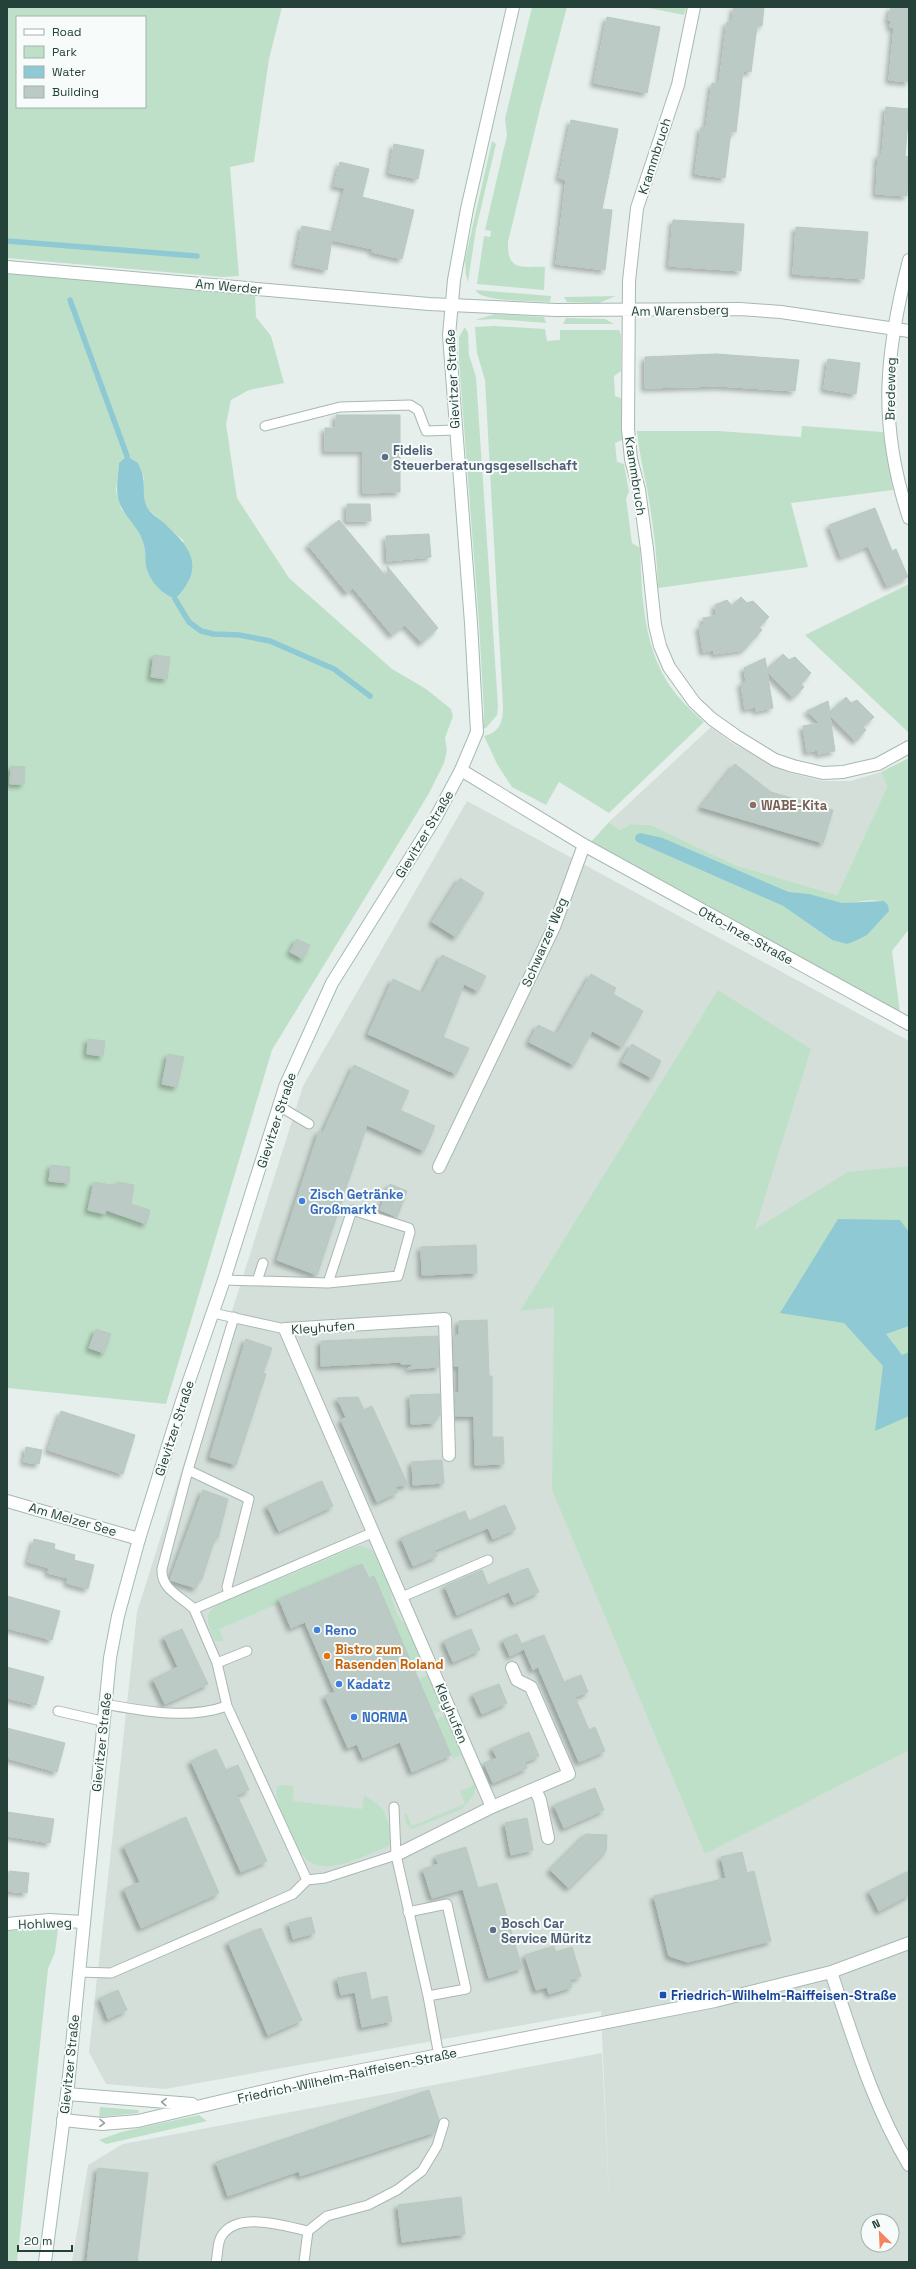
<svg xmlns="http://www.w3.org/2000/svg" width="916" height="2269" viewBox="0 0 916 2269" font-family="'Space Grotesk',sans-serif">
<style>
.built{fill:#d4dfda;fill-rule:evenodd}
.green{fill:#bfe0c8;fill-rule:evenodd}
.water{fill:#8ec9d4}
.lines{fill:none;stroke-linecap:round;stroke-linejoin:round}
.stream{stroke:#8ec9d4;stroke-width:5.5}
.building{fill:#bbcac4;stroke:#b8c9c2;filter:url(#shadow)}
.service-casing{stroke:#a8b8b2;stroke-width:11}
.minor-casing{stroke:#a8b8b2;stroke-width:14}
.secondary-casing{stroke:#a4bbb3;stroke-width:14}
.service{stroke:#fff;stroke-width:9}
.minor{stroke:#fff;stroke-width:12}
.secondary{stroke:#fff;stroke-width:12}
.oneway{stroke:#92a09c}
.service-dot{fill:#5c6f8a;stroke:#f7fbf9;stroke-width:1.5}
.education-dot{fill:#8d6e63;stroke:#f7fbf9;stroke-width:1.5}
.shop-dot{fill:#3f7fe0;stroke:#f7fbf9;stroke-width:1.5}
.food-dot{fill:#e8710a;stroke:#f7fbf9;stroke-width:1.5}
.transit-dot{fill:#1a4fb4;stroke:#f7fbf9;stroke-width:1.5}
.labels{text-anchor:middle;stroke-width:4;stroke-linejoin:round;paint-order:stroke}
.street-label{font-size:13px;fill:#24423a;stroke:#f7fbf9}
.service-label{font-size:13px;font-weight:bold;fill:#4e5e75;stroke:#f7fbf9;text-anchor:start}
.education-label{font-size:13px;font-weight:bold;fill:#785e54;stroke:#f7fbf9;text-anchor:start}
.shop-label{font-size:13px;font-weight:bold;fill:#366cbe;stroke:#f7fbf9;text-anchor:start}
.food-label{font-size:13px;font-weight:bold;fill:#c56008;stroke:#f7fbf9;text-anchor:start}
.transit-label{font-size:13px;font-weight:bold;fill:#164399;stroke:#f7fbf9;text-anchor:start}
</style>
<defs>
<filter id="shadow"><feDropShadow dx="-3.5" dy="3.5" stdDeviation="2" flood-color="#0004"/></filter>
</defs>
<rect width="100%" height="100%" fill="#e6efeb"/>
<!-- built -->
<path class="built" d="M711 727 732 743 772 765 790 773 823 781H850L881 772 887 787 837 895 735 865 651 825 631 824 619 830 609 822Z
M467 801 909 1041V2262H72L88 2165 123 2144 602 2053 610 2217 601 2011 165 2089 106 2084 89 2052 137 1612 303 1086ZM868 2221H892V2245H868Z"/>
<!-- green -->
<path class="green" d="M7 7H282L269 59 254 162 230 167 239 276 222 277 7 258ZM17 17H145V107H17Z
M532 7H567L540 109 508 242C507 272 522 266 545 267L544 290 477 284 484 236 490 237 491 231 485 230 507 135 505 119Z
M644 7H686L684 15Z
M492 141 496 144 476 229 468 282 466 275 465 260Z
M7 273 115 280 255 294 256 317 271 336 284 383 249 390 231 400 226 424 237 498 289 578 392 669 426 689 451 709 453 716 445 738 447 750 444 763 428 795 272 1050 166 1404 7 1388ZM127 456 138 463 144 478 143 499 148 509 184 541 147 567 144 542 136 526 121 508 116 491 119 464Z
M476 290 551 296 550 302C538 301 478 302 476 290Z
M616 296 599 303 567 302 564 297Z
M495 314 544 317 546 323 495 319 475 320Z
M566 318 605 319 614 324H563Z
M495 326 545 329 547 341 560 340V330H619L621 335V371L614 376 615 396 621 398 622 440 615 443 617 462 624 464 629 492 626 498 632 543 640 548C642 598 643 653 676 694 684 704 694 713 704 722L609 813 559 782 546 805 512 787 497 764 484 736C500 732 503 722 503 706L485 380 477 353 475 327Z
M465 327 468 333 469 355 476 377 498 706 497 715 486 728H483L484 712 479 623 459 361V337Z
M802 426 883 432 893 490 791 503 808 567 658 588C657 554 653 522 647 489 643 469 639 451 637 431H718L801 437Z
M909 584V733L805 635Z
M909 758V929L892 951 900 1013 591 842 609 822 619 830 631 824 651 825 735 865 837 895 887 787 881 772ZM663 838 789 892C807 894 824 901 842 903 857 904 876 895 888 905L832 940 783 906 637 842Z
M718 990 811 1049 755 1229 848 1172 909 1166V1750L705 1854 552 1490 554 1307 520 1311Z
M358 1546C396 1547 384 1615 407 1624L427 1668 416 1673 374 1576 369 1578 362 1564 279 1599 280 1603 219 1629 224 1641H216L214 1639C208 1625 203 1614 217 1605Z
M430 1674 445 1709 434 1714 418 1679Z
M447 1714 476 1784 474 1795 462 1809 412 1829 407 1825 404 1816 406 1813 412 1826 465 1804 460 1791 474 1785 461 1755 453 1759 436 1720Z
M281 1785 294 1786 293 1801 362 1809 364 1795C369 1799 378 1803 382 1809 388 1816 392 1837 389 1846 366 1854 326 1879 305 1858 296 1849 293 1835 288 1825 283 1813 274 1800 277 1787Z
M50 1927 58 1929 55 1952 48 1969 17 2262H7V1931Z
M100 2107 138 2110 139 2113 99 2117Z
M199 2115 207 2121 106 2144 99 2140 121 2132Z"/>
<!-- water -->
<path class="water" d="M127 456 138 463C140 467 142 472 143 477 145 488 142 497 147 507 150 513 158 518 163 522 190 547 207 566 175 599 161 593 150 582 146 566 145 558 146 549 143 542 139 528 128 520 122 508 114 495 118 478 119 463Z
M640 833 663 838 789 892 809 894 842 903 884 901 888 905 889 911 867 935 855 941 847 944 832 940 783 906 637 842 635 839 636 835Z
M838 1219 900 1220 909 1232V1326L886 1334 902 1355 909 1352V1416L875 1431 883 1366 844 1323 780 1313Z"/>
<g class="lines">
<!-- stream -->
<path class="stream" d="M7 241 197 256
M70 300 127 456
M175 599 189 622 201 631 213 634 239 635 270 641 334 669 370 696"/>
</g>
<!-- building -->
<path class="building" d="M734 7H764L762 26H757L751 72 743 71 736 132 731 131 725 178 695 174 701 127 706 128 712 83 719 84 727 22H732Z
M891 7H909V82L889 80 894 28 890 27 891 21 888 20Z
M607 17 660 27 647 93 594 83Z
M886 107 909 109 905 156 909 157 907 196 876 194 878 155H882Z
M571 120 618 129 602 209 612 210 605 270 556 264 566 180 559 178Z
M394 144 424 150 418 179 389 173Z
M340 162 369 169 362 197 414 210 402 259 372 252 373 249 332 240 327 270 295 264 302 226 334 232 345 188 334 186Z
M673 220 744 224 741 271 669 266Z
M796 227 868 232 864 279 793 274Z
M716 354 799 360 795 391 719 386 645 388V357Z
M828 359 860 363 856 394 824 389Z
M336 415H400V492L363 493V451H325V428H336Z
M347 504H370L371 521H347Z
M875 508 892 551 896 549 908 577 887 586 868 546 841 557 829 525Z
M339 520 388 579 387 566 438 628 422 643 405 625 392 635 353 588 347 593 308 545Z
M429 534 431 557 387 561 386 536Z
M741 597 747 603 753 601 769 617 759 627 762 630 744 650 714 654V650L703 652 699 626 704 625 703 618 716 616 715 605 727 600 732 606Z
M783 654 789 660 795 657 811 673 801 684 804 687 793 698 767 672 773 708 756 711V707L745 709 741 683 746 682 744 668 765 658 767 669Z
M154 655 170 657 167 679 151 677Z
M846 697 851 703 857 700 874 717 863 727 866 730 856 741 830 716 835 751 818 754V750L807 752 803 726 820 723 807 711 828 701 830 712Z
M735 764 771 792 833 810 823 843 701 807Z
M11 766 25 767 24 784H10Z
M460 878 484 893 456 937 432 922Z
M297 939 310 945 303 959 290 952Z
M442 955 486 976 478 991 464 984 443 1037 469 1048 456 1074 368 1034 393 979 423 993Z
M591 974 616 988 613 994 643 1011 622 1047 592 1031 574 1065 529 1042 538 1025 557 1034Z
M88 1039 105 1041 103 1056 87 1054Z
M632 1044 661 1061 652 1078 622 1062Z
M168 1054 184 1057 177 1087 162 1084Z
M354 1065 409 1091 400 1110 435 1126 424 1151 367 1125 317 1275 277 1260 319 1131 323 1132Z
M51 1165 70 1167 69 1183 49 1181Z
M94 1182 117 1186V1182L134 1185 131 1204 150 1210 146 1224 106 1210 105 1214 88 1210Z
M390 1184 407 1191 397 1217 380 1210Z
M476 1245 477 1273 422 1275 421 1247Z
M487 1320 489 1376H492V1437H503L504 1464 475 1465 474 1416H455V1393H459V1366H454L453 1336 459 1335V1321Z
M96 1329 111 1334 104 1353 89 1348Z
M438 1336 439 1367 407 1369 414 1364H401V1362L321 1366V1341Z
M246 1339 272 1348 263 1373 266 1374 236 1465 210 1457Z
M440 1394V1416H435V1423L411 1424 410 1395Z
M358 1397 364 1410 372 1406 408 1485 395 1486 398 1492 377 1502 341 1420 346 1417 337 1398Z
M61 1411 135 1435 123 1474 48 1450Z
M26 1447 42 1450 39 1464 24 1462Z
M442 1460 444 1483 413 1485 412 1462Z
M322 1481 333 1506 279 1531 267 1506Z
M203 1490 228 1499 218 1538H215L202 1579 200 1578 196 1588 170 1580Z
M505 1505 516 1529 493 1539 488 1528 435 1550 437 1556 413 1566 401 1538 465 1511 469 1521Z
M34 1539 55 1544 54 1549 75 1555 74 1560 94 1565 88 1589 67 1583 68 1578 48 1573 49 1568 28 1562Z
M362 1564 369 1578 374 1576 451 1755 412 1772 400 1742 363 1758 357 1744 348 1748 325 1696 335 1692 305 1622 291 1628 279 1599Z
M528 1568 539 1592 514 1603 509 1592 457 1615 445 1586 482 1570 488 1585Z
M7 1596 60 1611 52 1640 7 1628Z
M182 1629 208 1684 165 1704 153 1679 178 1667 164 1637Z
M471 1629 480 1650 453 1662 444 1641Z
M517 1634 524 1649 510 1656 503 1640Z
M544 1635 564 1682 581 1675 588 1692 575 1697 589 1730 595 1727 605 1751 579 1762 538 1667 533 1670 522 1644Z
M7 1667 44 1677 36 1705 7 1698Z
M499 1684 507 1703 482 1714 473 1694Z
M7 1728 65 1743 57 1772 7 1758Z
M529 1732 539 1756 525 1762 527 1768 493 1783 484 1763 497 1758 492 1748Z
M216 1749 226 1770 238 1765 249 1790 237 1795 267 1861 241 1872 191 1761Z
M595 1788 604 1810 564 1828 554 1805Z
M7 1812 54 1819 50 1843 7 1836Z
M186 1817 219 1893 141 1928 124 1889 140 1882 124 1846Z
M527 1818 533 1850 511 1855 505 1823Z
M586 1834 607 1835 606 1851 569 1888 550 1870Z
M466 1847 478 1888 497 1883 522 1968 489 1978 463 1889 432 1898 423 1869 438 1864 436 1856Z
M742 1852 747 1873 754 1871 771 1941 688 1962 669 1956 654 1896 726 1878 721 1857Z
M9 1871 29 1873 27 1893 7 1891Z
M909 1871V1895L879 1911 869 1891Z
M311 1917 315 1933 293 1939 289 1923Z
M261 1928 302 2020 268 2035 228 1942Z
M554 1946 556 1952 572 1947 581 1976 570 1980 572 1987 549 1994 547 1987 536 1990 525 1955Z
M366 1972 371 2000 387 1996 392 2021 362 2027 355 1992 341 1995 337 1978Z
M118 1990 127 2010 108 2019 100 1998Z
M429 2090 439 2120 435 2132 300 2176 299 2171 228 2196 216 2162Z
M98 2168 148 2173 137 2262H87Z
M461 2197 465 2234 402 2242 398 2205Z"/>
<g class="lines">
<defs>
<path id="service" d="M265 426 340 407 410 405 418 410 426 431 455 430
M279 1106 309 1124
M224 1280 328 1283 352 1210 409 1228 410 1232 398 1276 328 1283
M257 1281 263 1263
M213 1313 285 1329
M188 1470 249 1499 227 1587 229 1594
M402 1597 488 1560
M194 1609C181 1596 161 1590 162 1569L188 1470 234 1317
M217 1663 247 1651
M104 1704C144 1711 187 1720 227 1706L307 1880 325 1878 396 1855 428 1996 439 2056
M227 1706 217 1663 194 1609 374 1532
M58 1711 102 1721
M394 1807 396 1855
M408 1912 447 1904 466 1989 428 1996
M78 1972 111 1973 293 1894 307 1880
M216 2262C218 2255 217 2244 221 2237 236 2210 284 2226 308 2231
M304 2262 308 2231 327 2216 368 2205 397 2190 422 2171 437 2146 444 2123"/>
<path id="minor" d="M694 7 678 85 637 208 629 281 628 429 631 459 639 490 647 549 655 625 660 646 669 667 694 702 712 719 736 736 775 760 793 766 823 773 843 772 878 764 909 747
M909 260C885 354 878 424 909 518
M7 267 429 304 556 310 740 309 781 312 909 331
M461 770 584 845 909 1024
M439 1167 554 927 584 845
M449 1455 445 1319 285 1329 492 1807
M7 1501 139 1539
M535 1789 540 1800 548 1838
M396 1855 492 1807 569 1774 531 1687 517 1680 512 1668
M7 1924 49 1920 83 1922
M831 1972C853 2037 873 2106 909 2165
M67 2094 192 2104
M63 2120 102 2124 138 2121 311 2080 715 2001 831 1972 909 1943"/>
<path id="secondary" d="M45 2262 68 2086 110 1658 118 1616 139 1539 182 1401 224 1280 285 1087 332 983 436 817 461 770 477 732 471 623 449 335 454 280 467 209 513 7"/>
</defs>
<!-- service casing -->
<use href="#service" class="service-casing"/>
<!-- minor casing -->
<use href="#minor" class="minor-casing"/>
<!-- secondary casing -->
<use href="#secondary" class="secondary-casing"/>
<!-- service -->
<use href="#service" class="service"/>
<!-- minor -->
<use href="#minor" class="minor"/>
<!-- secondary -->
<use href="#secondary" class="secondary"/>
</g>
<!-- one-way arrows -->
<defs><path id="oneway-chevron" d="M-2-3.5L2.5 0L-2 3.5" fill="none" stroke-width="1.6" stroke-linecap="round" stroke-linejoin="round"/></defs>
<g class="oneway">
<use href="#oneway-chevron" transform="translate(164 2102) rotate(-177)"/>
<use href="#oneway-chevron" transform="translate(102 2123) rotate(1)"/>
</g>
<!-- markers -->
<g class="service-dot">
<circle cx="385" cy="457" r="4"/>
<circle cx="493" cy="1930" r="4"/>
</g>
<circle class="education-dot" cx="753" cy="805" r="4"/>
<g class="shop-dot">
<circle cx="302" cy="1201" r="4"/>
<circle cx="317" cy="1630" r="4"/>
<circle cx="339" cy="1684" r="4"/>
<circle cx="354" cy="1717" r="4"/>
</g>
<circle class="food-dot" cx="327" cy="1656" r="4"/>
<rect class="transit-dot" x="659" y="1991" width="8" height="8" rx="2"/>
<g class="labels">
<!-- street labels -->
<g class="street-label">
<text transform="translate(654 156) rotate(-72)" y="5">Krammbruch</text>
<text transform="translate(229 286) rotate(5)" y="5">Am Werder</text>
<text transform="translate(680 310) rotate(-1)" y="5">Am Warensberg</text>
<text transform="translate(452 379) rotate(-93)" y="5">Gievitzer Straße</text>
<text transform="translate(890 389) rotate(-89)" y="5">Bredeweg</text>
<text transform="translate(636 476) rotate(81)" y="5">Krammbruch</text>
<text transform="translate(424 834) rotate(-59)" y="5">Gievitzer Straße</text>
<text transform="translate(746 935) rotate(29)" y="5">Otto-Inze-Straße</text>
<text transform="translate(544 942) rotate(-67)" y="5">Schwarzer Weg</text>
<text transform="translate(276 1120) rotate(-72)" y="5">Gievitzer Straße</text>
<text transform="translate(323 1327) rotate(-4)" y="5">Kleyhufen</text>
<text transform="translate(174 1428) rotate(-72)" y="5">Gievitzer Straße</text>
<text transform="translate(73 1519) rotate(16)" y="5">Am Melzer See</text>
<text transform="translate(452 1713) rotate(67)" y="5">Kleyhufen</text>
<text transform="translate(101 1742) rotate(-84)" y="5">Gievitzer Straße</text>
<text transform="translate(45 1923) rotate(-2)" y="5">Hohlweg</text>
<text transform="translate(69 2064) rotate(-84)" y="5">Gievitzer Straße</text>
<text transform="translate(347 2075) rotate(-12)" y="5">Friedrich-Wilhelm-Raiffeisen-Straße</text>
</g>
<!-- service labels -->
<g class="service-label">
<text x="393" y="455">Fidelis<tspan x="393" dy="15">Steuerberatungsgesellschaft</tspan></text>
<text x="501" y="1928">Bosch Car<tspan x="501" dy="15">Service Müritz</tspan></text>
</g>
<!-- education labels -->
<g class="education-label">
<text x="761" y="810">WABE-Kita</text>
</g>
<!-- shop labels -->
<g class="shop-label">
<text x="310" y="1199">Zisch Getränke<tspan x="310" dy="15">Großmarkt</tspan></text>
<text x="325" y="1635">Reno</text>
<text x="347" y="1689">Kadatz</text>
<text x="362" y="1722">NORMA</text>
</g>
<!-- food labels -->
<g class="food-label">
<text x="335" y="1654">Bistro zum<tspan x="335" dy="15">Rasenden Roland</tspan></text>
</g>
<!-- transit labels -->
<g class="transit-label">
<text x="671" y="2000">Friedrich-Wilhelm-Raiffeisen-Straße</text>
</g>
</g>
<!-- border -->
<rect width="916" height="2269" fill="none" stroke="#24423a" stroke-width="16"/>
<!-- legend -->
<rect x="16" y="16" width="130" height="92" fill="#f7fbf9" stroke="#a3b1ad"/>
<rect x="24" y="29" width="20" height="6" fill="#ffffff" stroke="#a3b1ad"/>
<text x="52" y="36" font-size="12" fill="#24423a">Road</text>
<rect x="24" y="46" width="20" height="12" fill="#bfe0c8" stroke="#a3b1ad"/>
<text x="52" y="56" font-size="12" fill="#24423a">Park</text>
<rect x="24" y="66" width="20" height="12" fill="#8ec9d4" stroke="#a3b1ad"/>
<text x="52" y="76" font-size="12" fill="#24423a">Water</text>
<rect x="24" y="86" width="20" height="12" fill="#bbcac4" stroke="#a3b1ad"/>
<text x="52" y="96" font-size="12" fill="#24423a">Building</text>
<!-- north arrow -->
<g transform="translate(880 2233) rotate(336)"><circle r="19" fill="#f7fbf9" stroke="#a3b1ad"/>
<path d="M0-3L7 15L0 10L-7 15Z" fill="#f4845f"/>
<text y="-6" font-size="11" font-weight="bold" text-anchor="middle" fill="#24423a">N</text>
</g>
<!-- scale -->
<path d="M18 2245v6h54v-6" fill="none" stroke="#24423a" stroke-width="2"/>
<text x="24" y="2245" font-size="12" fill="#24423a" stroke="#f7fbf9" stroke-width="3" paint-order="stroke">20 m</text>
</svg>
